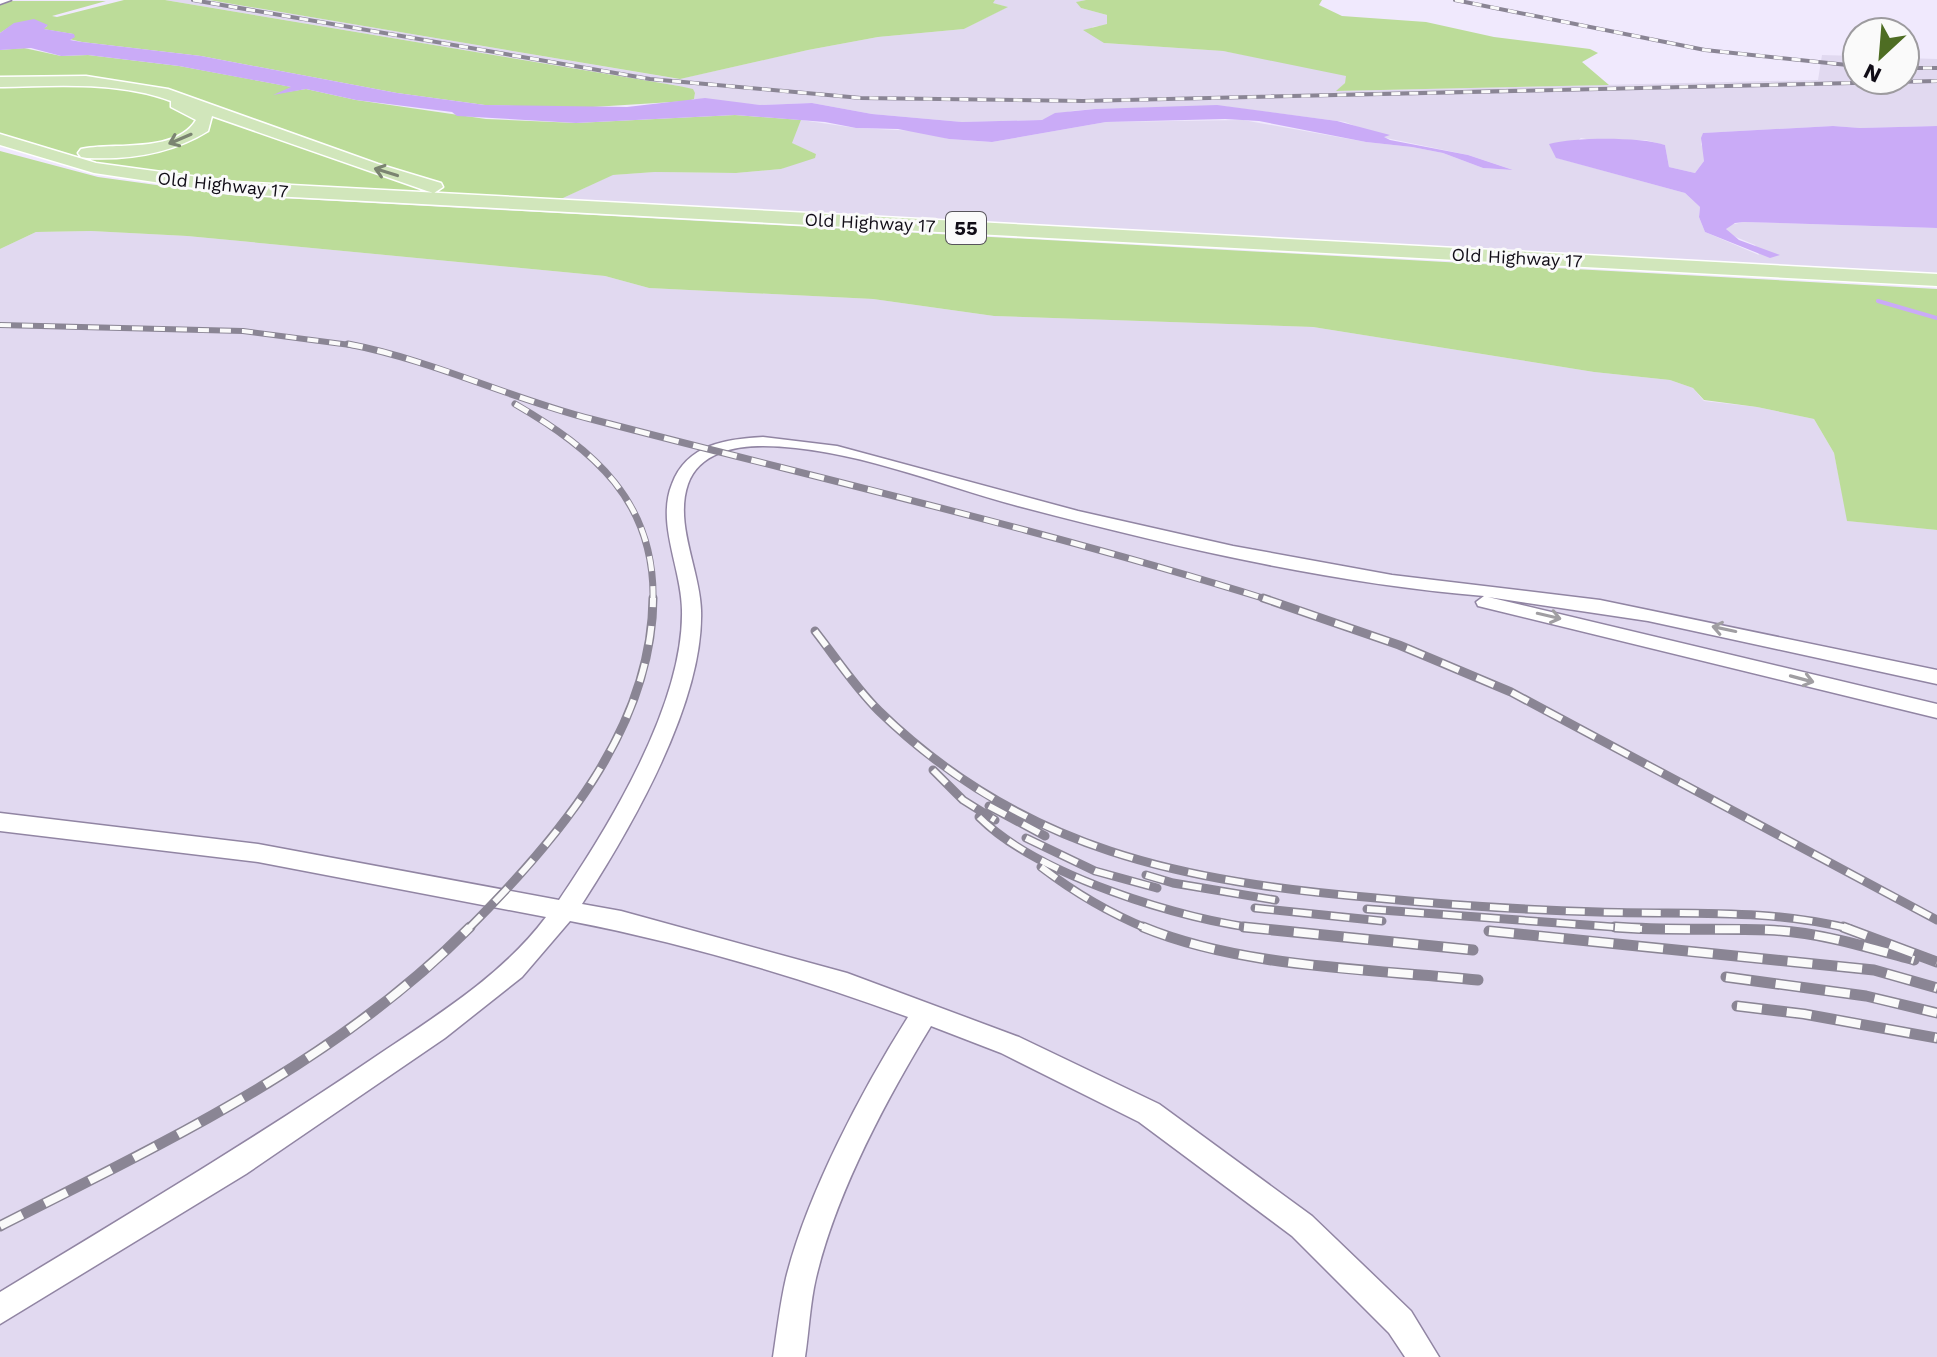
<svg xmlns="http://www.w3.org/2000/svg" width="1937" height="1357" viewBox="0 0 1937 1357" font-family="'Work Sans',sans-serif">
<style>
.built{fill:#e1d9f0}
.green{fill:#bcdc99}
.water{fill:#caabf7}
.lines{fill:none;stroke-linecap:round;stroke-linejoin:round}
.stream{stroke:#caabf7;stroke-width:4}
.minor-casing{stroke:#9185a3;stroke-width:3}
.tertiary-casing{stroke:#9185a3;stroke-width:3}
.primary-casing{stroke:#fff;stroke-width:3}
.minor{fill:#fff;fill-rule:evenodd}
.tertiary{fill:#fff;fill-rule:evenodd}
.primary{fill:#d1e6bb;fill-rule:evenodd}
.rail-far4-casing{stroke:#8a8594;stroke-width:4}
.rail-far3-casing{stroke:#8a8594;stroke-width:6}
.rail-far2-casing{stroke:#8a8594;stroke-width:7}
.rail-far1-casing{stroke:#8a8594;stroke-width:9}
.rail-casing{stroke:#8a8594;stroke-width:11}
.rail-far4{stroke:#fafafa;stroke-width:3;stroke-dasharray:9;stroke-linecap:butt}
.rail-far3{stroke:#fafafa;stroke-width:4;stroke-dasharray:11;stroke-linecap:butt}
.rail-far2{stroke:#fafafa;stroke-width:5;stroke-dasharray:15;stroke-linecap:butt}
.rail-far1{stroke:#fafafa;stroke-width:6;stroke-dasharray:19;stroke-linecap:butt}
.rail{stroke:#fafafa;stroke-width:8;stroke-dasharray:25;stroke-linecap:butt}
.oneway{stroke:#7b8471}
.oneway2{stroke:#a09ea2}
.labels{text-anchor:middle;stroke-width:6;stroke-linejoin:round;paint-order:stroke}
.far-street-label{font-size:18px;fill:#110d17;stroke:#fafafa}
.shield{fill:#fafafa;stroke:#57545b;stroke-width:2}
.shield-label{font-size:20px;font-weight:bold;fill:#110d17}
</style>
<rect width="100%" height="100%" fill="#f0e9fd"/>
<!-- built -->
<path class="built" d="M165 0H209L679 79 808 50 878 37 964 29 1007 7 992 3 995 0H1086L1077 2 1081 8 1107 15V25L1092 27 1104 43 1223 51 1317 68 1347 76 1345 83 1337 91 1818 80 1822 55 1857 56V80H1905V58L1937 59V126L1860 128 1833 126 1703 133 1701 144 1705 152 1704 161 1695 173 1669 167 1665 145 1645 140 1596 141 1581 138 1557 158 1685 193 1700 207 1699 217 1705 232 1759 255 1755 245 1731 235 1726 229 1729 225 1744 222 1937 228V280L550 204 612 175 655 172 736 173 781 169 816 154 791 143 801 120 856 128 918 131 949 139 992 142 1106 122 1243 120 1366 142 1412 147 1443 153 1483 168 1513 170 1468 155 1386 138 1345 122 1221 106 1095 109 1071 111 1042 120 962 122 872 114 812 103 760 105 694 99 695 93 679 86Z
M91 231 187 236 605 276 649 288 873 299 994 316 1313 327 1594 372 1670 380 1693 388 1704 401 1757 407 1814 419 1834 453 1848 521 1937 530V1357H0V249L36 232Z"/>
<!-- green -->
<path class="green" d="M124 0H165L679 86 693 89 695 93 694 99 688 101 577 108 485 105 397 93 201 56 82 42 69 39 73 34 43 29 47 26C29 20 15 22 0 33V1H106L52 16 57 17Z
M209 0H995L993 3 1008 7 964 29 878 37 808 50 680 79Z
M1086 0H1322L1319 5 1342 16 1426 22 1494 37 1590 49 1598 53 1582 62 1609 85 1336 91 1345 83 1346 76 1223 51 1104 43 1083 30 1107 24V15L1081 8 1076 2Z
M24 48 61 56 88 55 179 66 292 87 280 93 306 89 356 100 486 119 576 123 735 115 801 120 792 143 816 154 815 158 781 169 736 173 655 172 613 175 550 204 287 191 128 174 0 138V50Z
M0 151 98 177 229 195 1937 289V530L1847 521 1834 453 1814 419 1757 407 1704 400 1693 388 1670 380 1594 372 1313 327 994 316 873 299 649 288 605 276 187 236 91 231 36 232 0 249Z"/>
<!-- water -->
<path class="water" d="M34 19 48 25 44 29 74 34 75 37 70 40 82 42 201 56 397 93 485 105 627 107 705 98 760 105 812 103 872 114 962 122 1042 120 1055 113 1095 109 1217 105 1337 121 1390 135 1384 137 1390 140 1468 155 1513 170 1483 168 1443 153 1412 147 1366 142 1259 121 1225 119 1106 122 992 142 949 139 898 129 856 128 825 122 735 115 576 123 457 116 452 112 356 100 306 89 273 95 291 87 179 66 88 55 61 56 31 48 0 50V33L14 23Z
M1833 126 1860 128 1937 126V228L1744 222 1735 223 1726 229 1739 240 1780 255 1770 258 1705 232 1699 217 1700 207 1685 193 1556 158 1549 144C1576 137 1640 137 1665 145L1669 167 1695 173 1704 161 1701 138 1703 133Z"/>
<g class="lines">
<!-- stream -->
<path class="stream" d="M1878 301 1937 318"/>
<defs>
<path id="minor" d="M763 437 837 446 1078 511 1233 546 1392 575 1600 600 1937 670V684L1648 621 1488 597 1937 704V718L1478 606 1476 602 1484 596C1327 583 1171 546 1018 506 936 484 850 447 763 446 734 446 699 453 688 484 674 524 700 570 701 610 704 703 631 828 582 904L621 911 847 973 1019 1037 1159 1104 1312 1216 1411 1311 1439 1357H1405L1389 1333 1292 1236 1139 1122 1001 1053 931 1026C886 1100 836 1193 816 1278 810 1303 809 1331 805 1357H773C777 1331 780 1304 786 1278 807 1194 862 1090 908 1017 799 977 684 943 570 921L522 977 445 1038 246 1174 0 1324V1292C125 1216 251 1141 372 1059 434 1017 501 977 546 917L258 862 0 831V813L258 844 559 900C610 825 684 703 682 610 682 570 656 523 672 484 687 444 727 439 763 437Z"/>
<path id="tertiary" d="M0 0H11L0 4Z"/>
<path id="primary" d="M86 76 168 89 378 164 441 183 443 187 434 193 427 191 212 116 208 131C171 154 130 160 87 158L81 157 78 153 81 149C111 142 176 154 196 120L171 107V101C118 81 56 86 0 87V77Z
M0 134 96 163 235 182 1937 274V286L235 194 94 173 0 145Z"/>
</defs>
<!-- minor casing -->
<use href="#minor" class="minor-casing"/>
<!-- tertiary casing -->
<use href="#tertiary" class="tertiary-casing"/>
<!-- primary casing -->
<use href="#primary" class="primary-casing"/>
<!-- minor -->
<use href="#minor" class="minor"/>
<!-- tertiary -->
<use href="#tertiary" class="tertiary"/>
<!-- primary -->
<use href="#primary" class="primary"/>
<defs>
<path id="rail-far4" d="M193 0 650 79 861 98 1083 101 1937 81
M1455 0 1705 50 1857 66
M1905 68H1937"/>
<path id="rail-far3" d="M0 325 243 331 358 346"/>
<path id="rail-far2" d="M348 344C432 360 509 398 591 419 817 478 1045 530 1269 600
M515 404C594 450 655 501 653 600"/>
<path id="rail-far1" d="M1263 598 1399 645 1511 692 1937 920
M815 631C836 658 855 687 879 711 1023 851 1185 882 1376 898 1450 905 1525 910 1599 912 1684 915 1768 908 1851 929
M933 770 963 800 995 820
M989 806 1045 836
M979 817C1037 875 1183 921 1264 929
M1026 838 1095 871 1157 888
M1041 867C1075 893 1109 913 1148 929
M1146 875 1173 883 1275 900
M1255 908 1382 921
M1367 909 1642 929
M468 929C556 841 652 730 653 598"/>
<path id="rail" d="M1143 927C1242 968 1372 969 1478 980
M1244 927 1473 950
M1615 927C1667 931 1718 928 1769 930 1819 932 1867 947 1914 960
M1843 927 1937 962
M1489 931 1874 970 1937 988
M1726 977 1866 996 1937 1013
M1737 1006 1804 1014 1937 1038
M0 1226C167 1141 336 1062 470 927"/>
</defs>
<!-- rail-far4 casing -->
<use href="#rail-far4" class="rail-far4-casing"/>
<!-- rail-far3 casing -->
<use href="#rail-far3" class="rail-far3-casing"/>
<!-- rail-far2 casing -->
<use href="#rail-far2" class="rail-far2-casing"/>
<!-- rail-far1 casing -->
<use href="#rail-far1" class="rail-far1-casing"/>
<!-- rail casing -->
<use href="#rail" class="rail-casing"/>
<!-- rail-far4 -->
<use href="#rail-far4" class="rail-far4"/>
<!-- rail-far3 -->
<use href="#rail-far3" class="rail-far3"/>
<!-- rail-far2 -->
<use href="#rail-far2" class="rail-far2"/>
<!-- rail-far1 -->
<use href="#rail-far1" class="rail-far1"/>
<!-- rail -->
<use href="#rail" class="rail"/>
</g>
<!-- one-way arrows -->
<defs><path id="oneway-shaft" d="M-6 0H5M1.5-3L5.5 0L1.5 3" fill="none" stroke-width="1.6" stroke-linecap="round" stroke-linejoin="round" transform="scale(2)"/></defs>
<g class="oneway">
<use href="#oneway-shaft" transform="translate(180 139) rotate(157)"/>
<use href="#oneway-shaft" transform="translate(386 172) rotate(-163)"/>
</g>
<g class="oneway2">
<use href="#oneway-shaft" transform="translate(1549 616) rotate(13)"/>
<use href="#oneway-shaft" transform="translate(1724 629) rotate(-168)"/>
<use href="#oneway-shaft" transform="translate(1802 679) rotate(15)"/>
</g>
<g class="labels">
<!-- far-street labels -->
<g class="far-street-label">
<text transform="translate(223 185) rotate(6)" y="6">Old Highway 17</text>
<text transform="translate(870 223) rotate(3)" y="6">Old Highway 17</text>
<text transform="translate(1517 258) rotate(3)" y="6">Old Highway 17</text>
</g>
<!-- shield labels -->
<rect class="shield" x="946" y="212" width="40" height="32" rx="6"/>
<g class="shield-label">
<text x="966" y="235">55</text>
</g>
</g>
<!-- north arrow -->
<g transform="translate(1881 56) rotate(206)"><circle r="38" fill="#fafafa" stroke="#9d9b9f" stroke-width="2"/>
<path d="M0-6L14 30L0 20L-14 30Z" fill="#4e6d23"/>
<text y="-12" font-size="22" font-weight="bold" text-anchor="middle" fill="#110d17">N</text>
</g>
</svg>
